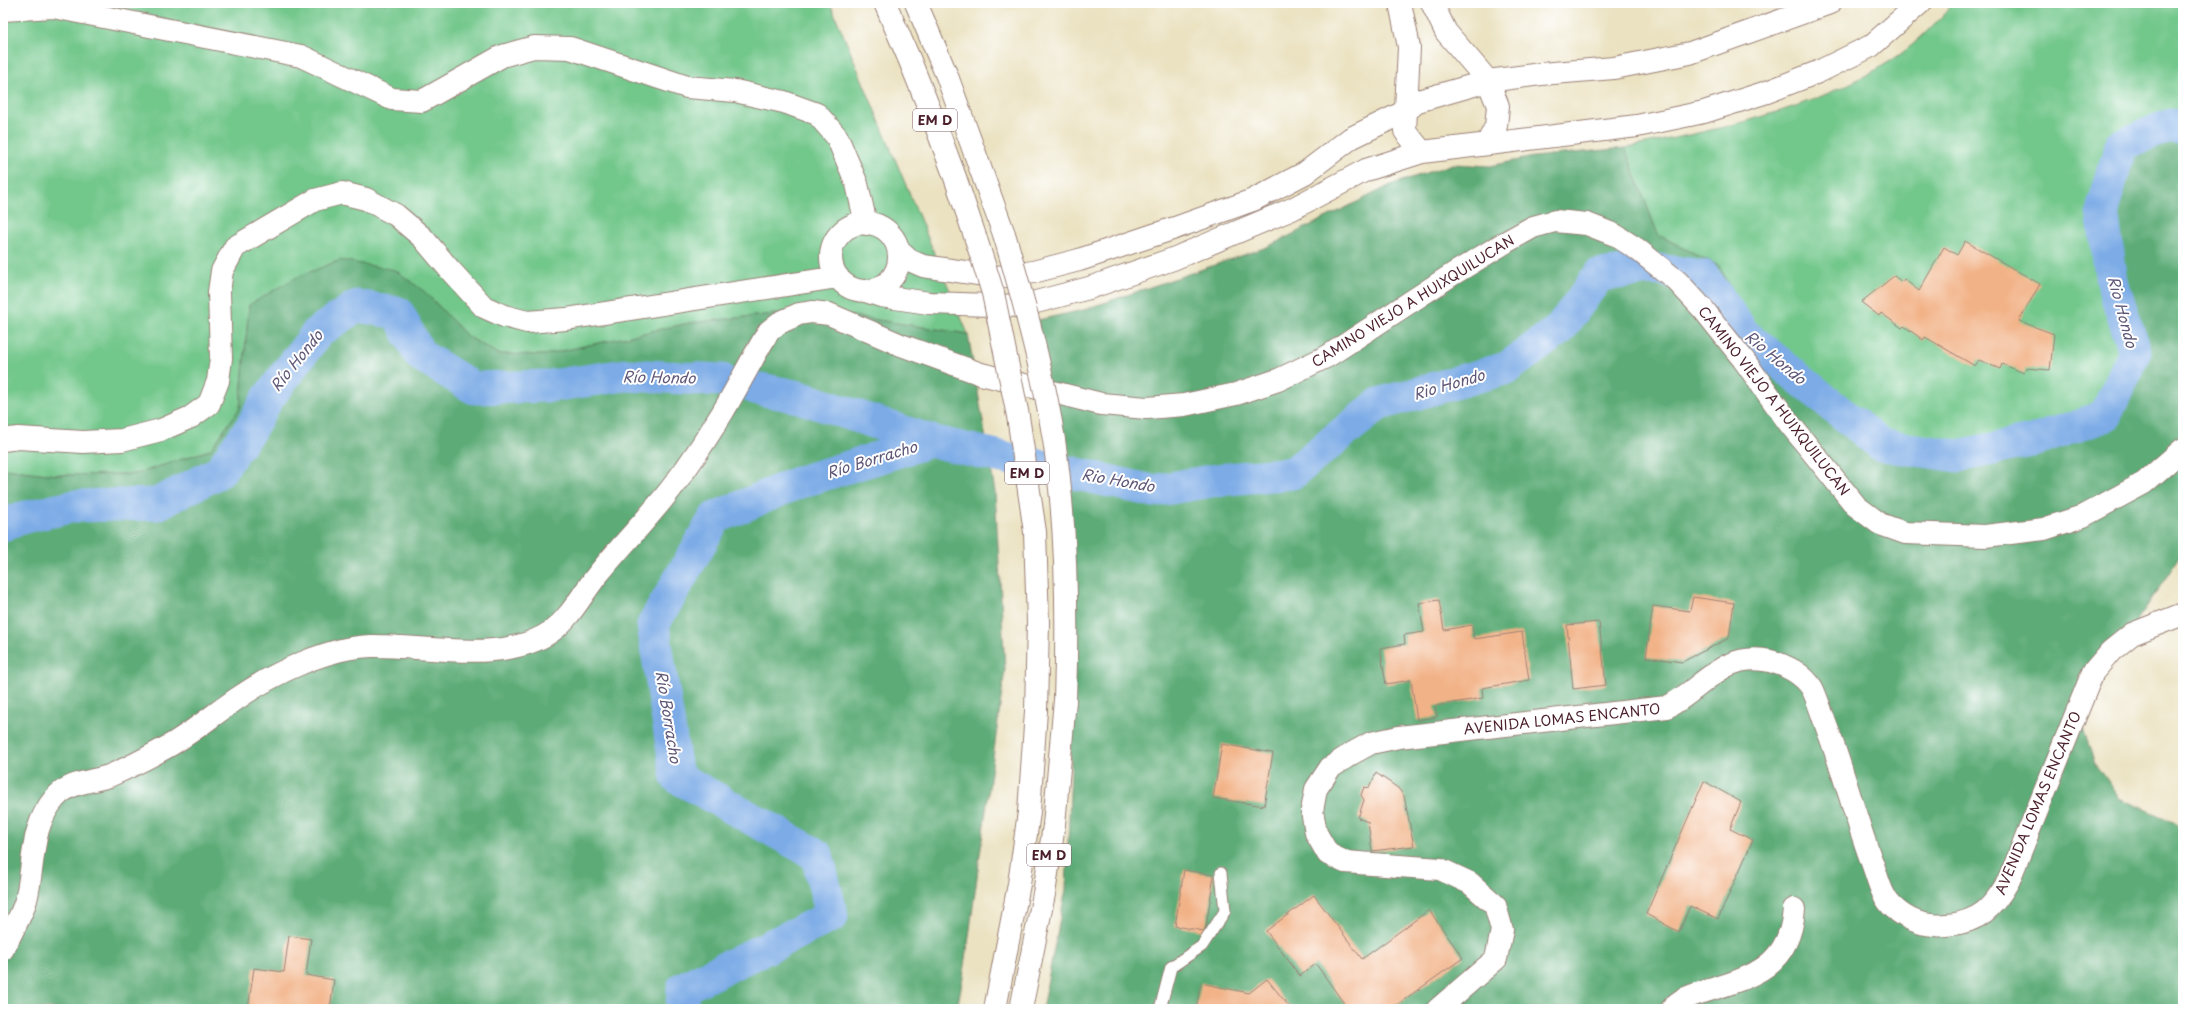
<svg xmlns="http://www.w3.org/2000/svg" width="2186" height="1012" viewBox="0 0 2186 1012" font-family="'Playpen Sans',sans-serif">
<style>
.green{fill:#72c78b;stroke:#5e735b}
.forest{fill:#5dac77;stroke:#546651}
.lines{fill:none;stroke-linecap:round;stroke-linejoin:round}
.river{stroke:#7babe6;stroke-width:33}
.building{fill:#f2b287}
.lane-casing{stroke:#9a8076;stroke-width:13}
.street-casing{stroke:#9a8076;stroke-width:24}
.secondary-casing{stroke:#9a8076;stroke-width:24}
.highway-casing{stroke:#9a8076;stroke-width:24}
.lane{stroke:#fff;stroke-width:11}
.street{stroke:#fff;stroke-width:22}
.secondary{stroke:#fff;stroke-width:22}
.highway{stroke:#fff;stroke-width:22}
.highway-bridge-casing{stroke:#9a8076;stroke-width:24;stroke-linecap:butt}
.highway-bridge{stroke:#fff;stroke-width:22}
.labels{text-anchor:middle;stroke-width:4;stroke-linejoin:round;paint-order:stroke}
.shield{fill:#fff;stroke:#80626b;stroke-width:1}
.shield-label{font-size:13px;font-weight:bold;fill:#4a1f2b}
.street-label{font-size:14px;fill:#4a1f2b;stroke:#fff}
.water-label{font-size:15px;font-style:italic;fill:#5e5776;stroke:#fff}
</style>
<rect width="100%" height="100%" fill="#fff"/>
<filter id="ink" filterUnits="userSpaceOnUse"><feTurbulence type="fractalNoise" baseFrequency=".025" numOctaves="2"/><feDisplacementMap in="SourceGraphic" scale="8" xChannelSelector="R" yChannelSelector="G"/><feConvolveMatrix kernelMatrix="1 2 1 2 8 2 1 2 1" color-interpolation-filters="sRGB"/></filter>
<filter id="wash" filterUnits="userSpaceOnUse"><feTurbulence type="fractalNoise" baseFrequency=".012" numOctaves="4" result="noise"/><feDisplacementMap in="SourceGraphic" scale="16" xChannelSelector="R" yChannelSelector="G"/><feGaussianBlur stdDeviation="0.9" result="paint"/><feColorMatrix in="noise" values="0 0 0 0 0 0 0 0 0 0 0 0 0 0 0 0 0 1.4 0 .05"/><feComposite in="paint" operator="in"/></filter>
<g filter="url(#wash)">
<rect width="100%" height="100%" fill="#ebe2c1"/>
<!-- green -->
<path class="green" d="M3 3H830L968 334 813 310 689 323 544 355 498 354 467 336 425 292 249 305 240 408 210 450 136 474 57 475 3 469Z
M1954 3H2183V118L2171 113 2102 285 2124 350 2098 408 2033 430 1958 446 1885 435 1809 369 1750 325 1719 266 1658 235 1625 148C1716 130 1813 111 1892 60 1915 45 1935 24 1954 3Z"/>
<!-- forest -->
<path class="forest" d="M2171 113 2183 118V552L2091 690 2083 728 2095 764 2119 798 2183 826V1009H1042L1066 889 1071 769 1069 681 1038 320 1083 310 1267 247 1393 184 1453 164 1490 166 1533 157 1625 148 1658 235 1719 266 1750 325 1809 369 1885 435 1958 446 2033 430 2098 408 2124 350 2102 285 2092 210 2113 136Z
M340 260 395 270 425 292 467 336 498 354 544 355 689 323 813 310 968 334 995 492 1005 669 965 966 957 1009H3V469L57 475 136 474 210 450 240 408 249 305 295 278Z"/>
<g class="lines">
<!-- river -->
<path class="river" d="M755 388 799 397 931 441 1153 491 1217 480 1293 473 1379 404 1507 368 1560 329 1599 275 1651 269 1703 276 1744 334 1881 445 1958 456 2036 440 2105 416 2135 351 2112 282 2102 211 2121 145 2171 125 2183 129
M3 526 21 518 75 506 157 504 219 472 250 429 268 398 318 332 357 306 398 313 420 355 474 388 550 386 626 375 722 380
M682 1009 683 988 832 916 817 855 677 777 653 625 715 518 797 483 931 441"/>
</g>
<g id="blocks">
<!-- building -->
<path class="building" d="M1965 241 2040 284 2019 321 2054 334 2050 370 2026 368 2024 373 2002 364 2000 369 1979 360 1975 366 1925 337 1923 340 1904 326 1902 328 1881 313 1879 316 1861 302 1894 276 1902 282 1904 279 1919 291 1944 247 1957 255Z
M1693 597 1734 603 1729 638 1682 662 1646 657 1653 606 1690 611Z
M1439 600 1444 630 1472 625 1474 639 1522 632 1529 680 1482 688 1483 698 1435 706 1437 717 1417 720 1411 680 1386 684 1380 648 1405 644 1404 635 1424 632 1419 603Z
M1599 622 1606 685 1573 689 1567 625Z
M1222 744 1273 753 1264 806 1213 798Z
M1376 773 1398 788 1404 796 1414 846 1372 851 1368 822 1358 818 1364 800 1361 795 1364 787 1369 788Z
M1704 781 1741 802 1730 829 1753 840 1718 919 1690 906 1679 932 1646 914Z
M1184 870 1214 875 1206 927 1204 931 1175 926Z
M1314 895 1362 959 1429 910 1463 958 1391 1009H1348L1316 964 1300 976 1266 931Z
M289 936 311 939 306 975 334 980 330 1009H248L254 968 284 972Z
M1267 979 1291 1009H1196L1201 983 1249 993Z"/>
</g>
</g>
<g filter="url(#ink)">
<use href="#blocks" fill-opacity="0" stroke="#9a8076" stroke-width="1"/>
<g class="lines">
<defs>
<path id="lane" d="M1160 1009 1171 967 1202 946 1225 911 1221 873"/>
<path id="street" d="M1400 3 1409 47 1405 131 1422 152
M1432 3 1446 32 1488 81 1498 106 1496 126 1487 144
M1438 1009 1496 959 1502 930 1495 905 1470 883 1440 869 1345 862 1328 854 1316 833 1312 811 1316 789 1330 768 1351 754 1371 743 1399 737 1667 707C1702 690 1723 650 1770 661 1786 665 1803 674 1812 688 1818 700 1822 715 1827 728 1844 773 1856 820 1873 865 1878 879 1882 898 1894 908 1908 921 1927 927 1947 925 1980 922 1993 908 2009 880L2093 672 2111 651 2132 634 2183 614
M1672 1009C1679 999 1692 995 1703 992 1752 977 1790 967 1794 909"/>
<path id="secondary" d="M3 10 53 7 301 56 392 99 422 101 502 56 534 47 570 48 687 87 735 91 784 102 817 114 837 137 857 184 866 224
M831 257a34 34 0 1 1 68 0a34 34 0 1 1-68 0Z
M899 251 909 260 923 266 999 277 1033 272 1079 260 1175 228 1253 200 1305 173 1351 138 1406 111 1418 101 1488 81 1541 74 1614 68 1690 53 1830 3
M866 291 881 296 929 303 1021 306 1089 288 1173 259 1292 209 1366 170 1422 152 1637 126 1704 112 1767 92 1818 72 1871 46 1920 3
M3 440 18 438 83 442 122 440 161 430 191 417 209 404 218 381 221 358 219 292 222 271 235 247 315 200 342 193 366 199 396 215 423 238 450 270 484 307 504 316 527 322 566 319 838 277
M3 949C11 933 21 917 26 900 35 865 29 828 55 798 69 782 90 782 109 776 128 768 149 757 167 747 192 733 214 714 238 698 274 673 328 647 372 646 426 645 504 665 552 631 572 616 583 592 599 573 624 542 653 514 676 482 692 461 707 438 721 415 738 387 752 358 769 331L779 323 799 314 812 312 829 314 901 345 981 374 1101 404 1147 408 1184 405 1236 394 1278 380 1328 356 1453 274 1506 242 1533 227 1555 221 1587 224 1615 235 1637 249 1677 281 1703 309 1743 359 1789 423 1856 506 1880 524 1905 533 1985 536 2044 529 2083 516 2144 483 2183 449"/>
<path id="highway" d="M885 3C920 81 950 159 976 239
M916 3 947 76 1004 234
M995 1009 1019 884 1029 812 1036 711
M1021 1009 1044 894 1054 825 1065 700"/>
</defs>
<!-- lane casing -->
<use href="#lane" class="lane-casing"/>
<!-- street casing -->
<use href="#street" class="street-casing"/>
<!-- secondary casing -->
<use href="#secondary" class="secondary-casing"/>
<!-- highway casing -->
<use href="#highway" class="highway-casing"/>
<!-- lane -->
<use href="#lane" class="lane"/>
<!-- street -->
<use href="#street" class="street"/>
<!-- secondary -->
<use href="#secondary" class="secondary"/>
<!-- highway -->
<use href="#highway" class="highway"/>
<defs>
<path id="highway-bridge" d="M1004 234C1024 301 1043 370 1054 440 1067 526 1068 613 1065 700
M976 239 993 293 1018 416 1035 532 1038 623 1036 711"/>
</defs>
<!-- highway-bridge casing -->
<use href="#highway-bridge" class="highway-bridge-casing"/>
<!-- highway-bridge -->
<use href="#highway-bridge" class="highway-bridge"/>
</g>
</g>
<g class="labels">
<!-- shield labels -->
<g class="shield">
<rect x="913" y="109" width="44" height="22" rx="3"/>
<rect x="1005" y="462" width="44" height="22" rx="3"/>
<rect x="1027" y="844" width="44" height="22" rx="3"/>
</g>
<g class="shield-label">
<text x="935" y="125">EM D</text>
<text x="1027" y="478">EM D</text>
<text x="1049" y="860">EM D</text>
</g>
<!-- street labels -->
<g class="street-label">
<text transform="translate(1413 301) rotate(-32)" y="5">CAMINO VIEJO A HUIXQUILUCAN</text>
<text transform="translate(1774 401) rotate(52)" y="5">CAMINO VIEJO A HUIXQUILUCAN</text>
<text transform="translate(1562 719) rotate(-6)" y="5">AVENIDA LOMAS ENCANTO</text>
<text transform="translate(2038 803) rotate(-67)" y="5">AVENIDA LOMAS ENCANTO</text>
</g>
<!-- water labels -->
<g class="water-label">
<text transform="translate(2122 312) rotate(75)" y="5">Rio Hondo</text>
<text transform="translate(1775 358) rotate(40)" y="5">Rio Hondo</text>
<text transform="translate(297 361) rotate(-51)" y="5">Río Hondo</text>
<text transform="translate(659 378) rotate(1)" y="5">Río Hondo</text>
<text transform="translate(1449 385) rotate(-16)" y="5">Rio Hondo</text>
<text transform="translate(872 460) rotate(-17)" y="5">Río Borracho</text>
<text transform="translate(1118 481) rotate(10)" y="5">Rio Hondo</text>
<text transform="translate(668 717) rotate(81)" y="5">Río Borracho</text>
</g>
</g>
<!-- margin -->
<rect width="2186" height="1012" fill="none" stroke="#fff" stroke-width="16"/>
</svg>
